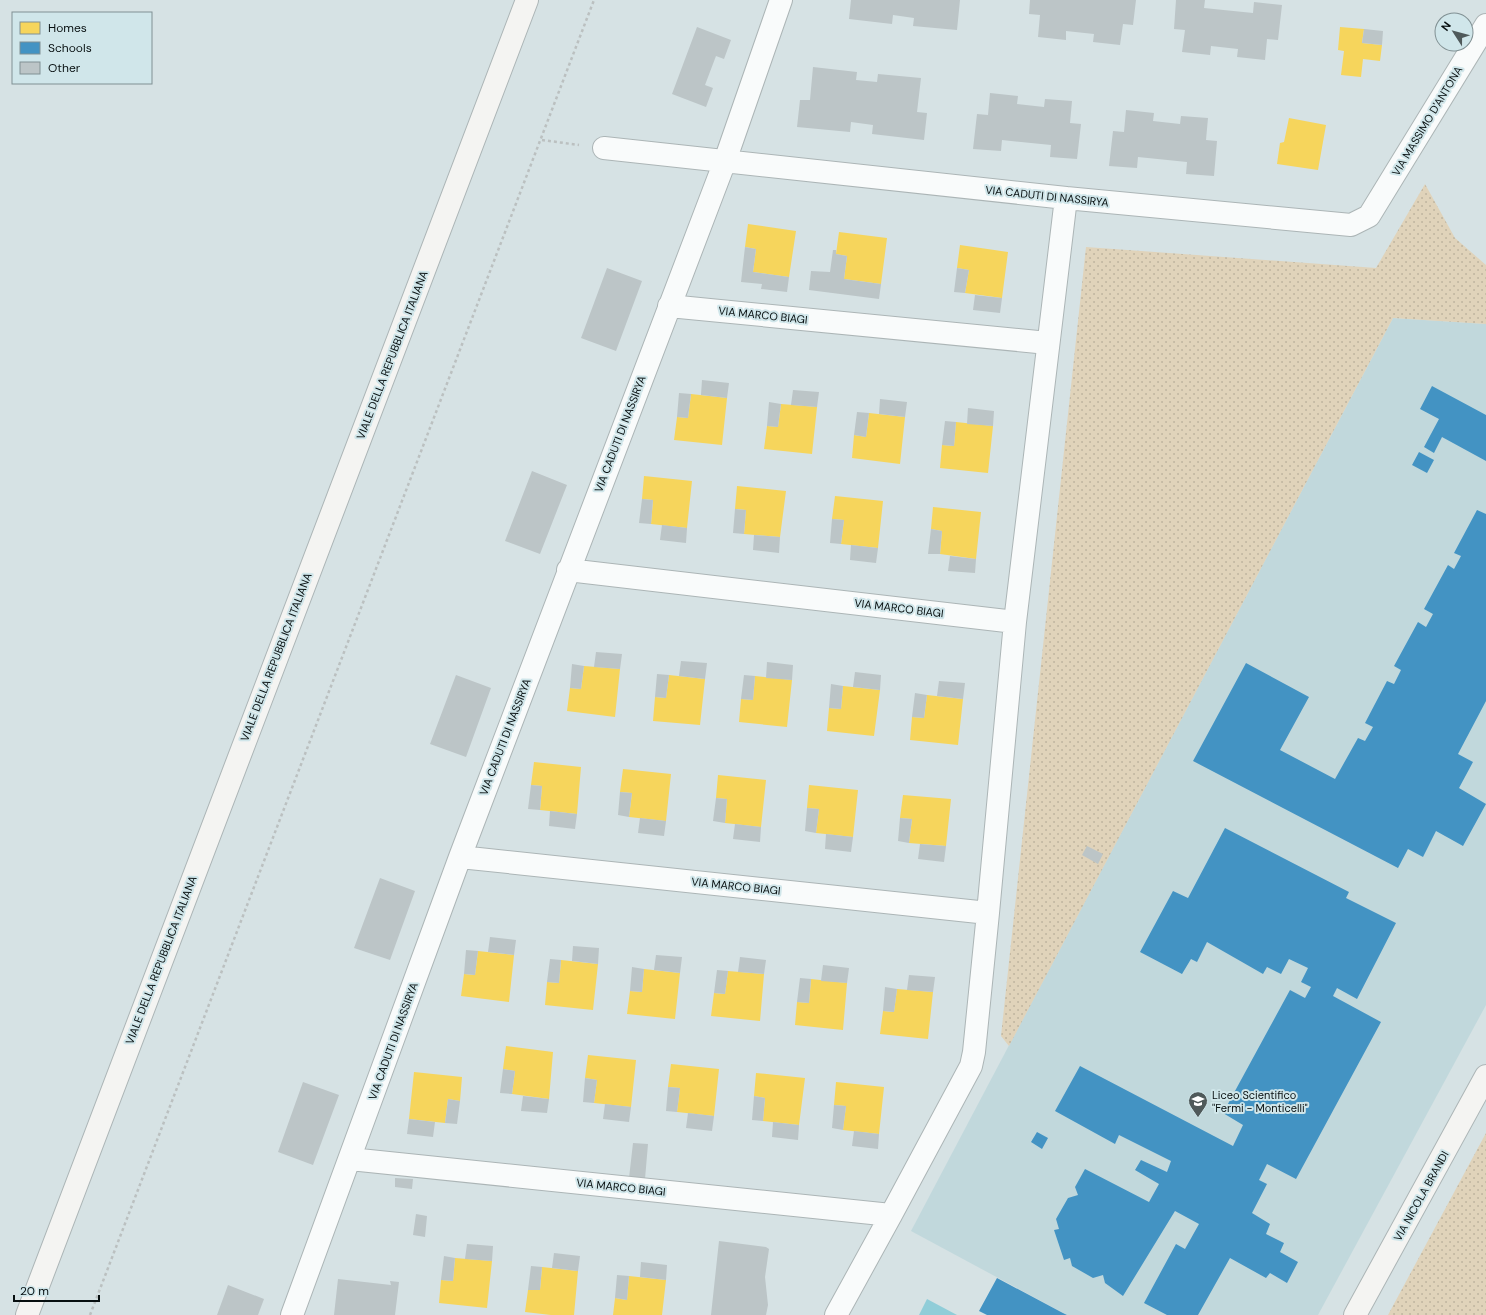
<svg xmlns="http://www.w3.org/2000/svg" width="1486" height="1315" viewBox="0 0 1486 1315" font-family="'DM Sans',sans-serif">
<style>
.built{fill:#c1d8dc}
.grass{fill:url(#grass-dots)}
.water{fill:#90cdd8}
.homes{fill:#f6d55c}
.schools{fill:#4393c3}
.building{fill:#bcc5c7}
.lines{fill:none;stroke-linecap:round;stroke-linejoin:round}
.street-casing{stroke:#acb5b6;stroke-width:24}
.secondary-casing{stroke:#acb5b6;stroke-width:24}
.path{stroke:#bbc0c0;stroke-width:2.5;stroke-dasharray:3 3;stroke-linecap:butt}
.street{stroke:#f9fbfb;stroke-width:22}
.secondary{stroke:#f4f4f2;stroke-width:22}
.labels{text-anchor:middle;stroke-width:4;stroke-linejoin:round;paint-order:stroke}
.street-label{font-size:11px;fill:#070f10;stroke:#d0e6ea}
.poi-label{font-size:11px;fill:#070f10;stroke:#d0e6ea;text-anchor:start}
</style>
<defs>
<pattern id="grass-dots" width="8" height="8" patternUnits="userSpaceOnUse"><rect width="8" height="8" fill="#e0d3ba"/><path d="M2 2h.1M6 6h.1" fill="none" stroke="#bfb49f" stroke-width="1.8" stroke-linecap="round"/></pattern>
</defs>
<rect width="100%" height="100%" fill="#d6e2e4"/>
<!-- built -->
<path class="built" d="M1393 318 1486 324V1005L1318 1315H1067L911 1231Z"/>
<!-- grass -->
<path class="grass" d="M1425 184 1455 238 1486 265V324L1393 318 1009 1046 1001 1036 1086 247 1376 268Z
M1486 1133V1315H1388Z"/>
<!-- water -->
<path class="water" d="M927 1299 957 1315H919Z"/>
<!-- homes -->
<path class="homes" d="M1340 27 1364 29 1362 43 1382 45 1380 61 1363 59 1361 77 1341 75 1344 51 1338 50Z
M1289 118 1326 125 1318 170 1277 164 1280 143 1284 142Z
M748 224 796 231 789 277 753 272 756 249 745 247Z
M839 232 887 238 881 284 844 279 847 256 836 254Z
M960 245 1008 252 1002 298 965 293 969 270 957 268Z
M691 394 727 398 722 445 674 440 677 417 688 418Z
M781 404 817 407 812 454 764 449 767 426 778 427Z
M869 413 905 417 900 464 852 458 854 435 866 437Z
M956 422 993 426 988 473 940 468 942 445 954 446Z
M644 476 692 481 687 528 651 524 653 500 642 499Z
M737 486 786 491 780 537 744 534 746 510 735 509Z
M835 496 883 501 878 548 841 544 844 520 832 519Z
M933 507 981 512 976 559 940 554 942 531 931 529Z
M584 666 620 669 615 717 567 711 570 688 581 689Z
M669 675 705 679 700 725 653 721 655 697 666 698Z
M755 676 792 680 787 727 739 722 741 699 753 700Z
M843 686 880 690 874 736 827 731 829 708 841 709Z
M927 695 963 699 958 745 910 740 912 717 924 718Z
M534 762 581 767 577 814 540 810 542 786 531 785Z
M623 769 671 774 666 821 629 817 632 793 620 792Z
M718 775 766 780 761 827 725 823 727 799 716 798Z
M809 785 858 790 853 837 816 833 819 809 807 808Z
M903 795 951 799 946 846 909 843 912 819 900 818Z
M478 951 514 955 509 1002 461 996 464 974 475 975Z
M561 960 598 964 593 1010 545 1005 547 982 559 983Z
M644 969 680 973 675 1019 627 1014 630 991 642 992Z
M728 971 764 974 760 1021 711 1016 714 993 725 994Z
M811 979 847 983 843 1030 795 1025 797 1002 809 1003Z
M897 989 933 992 928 1039 880 1034 883 1011 894 1012Z
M506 1046 553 1052 549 1099 512 1094 515 1071 503 1069Z
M588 1055 636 1060 631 1107 594 1103 597 1080 585 1078Z
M671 1064 719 1069 714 1116 677 1112 680 1088 668 1087Z
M414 1072 462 1077 460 1101 448 1099 445 1123 409 1119Z
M756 1073 805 1078 799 1125 763 1121 765 1098 754 1096Z
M836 1082 884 1087 879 1134 843 1130 846 1106 834 1105Z
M455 1258 492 1261 487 1308 439 1303 441 1280 453 1281Z
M542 1267 578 1271 574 1315H551L525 1312 528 1290H540Z
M629 1276 666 1280 662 1315H613L615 1298 627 1300Z"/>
<!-- schools -->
<path class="schools" d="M1432 386 1486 415V461L1442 437 1434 453 1424 447 1439 419 1420 409Z
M1419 452 1434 460 1427 473 1412 465Z
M1477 510 1486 514V701L1458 754 1473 762 1459 788 1486 804 1463 846 1436 831 1423 857 1408 849 1398 868 1193 761 1246 663 1309 697 1280 750 1335 779 1358 738 1365 741 1373 727 1365 723 1387 681 1394 684 1401 670 1394 666 1418 622 1426 627 1433 614 1424 609 1448 565 1454 569 1461 556 1454 553Z
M1225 828 1349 892 1346 898 1396 923 1357 999 1337 988 1333 996 1381 1022 1296 1179 1267 1164 1259 1180 1267 1184 1252 1213 1270 1224 1266 1234 1284 1243 1280 1252 1298 1262 1287 1283 1270 1273 1266 1278 1230 1258 1198 1315H1167L1144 1303 1176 1244 1185 1249 1199 1224 1175 1211 1123 1296 1105 1283 1103 1275 1093 1278 1072 1266 1070 1258 1064 1260 1054 1230 1059 1229 1056 1219 1068 1198 1078 1195 1075 1187 1085 1169 1149 1202 1159 1184 1135 1170 1141 1160 1167 1172 1171 1161 1119 1135 1115 1144 1055 1111 1080 1066 1233 1146 1243 1125 1223 1113 1290 990 1305 998 1311 987 1301 982 1308 968 1289 959 1281 974 1267 967 1263 974 1207 942 1197 962 1191 959 1182 974 1140 952 1173 891 1188 898Z
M1037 1132 1048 1138 1042 1149 1031 1142Z
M997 1278 1061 1312 1067 1315H987L979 1311Z"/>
<!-- building -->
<path class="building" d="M851 0H960L957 30 913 26 914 18 893 15 892 24 849 19Z
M1030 0H1136L1133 25 1123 24 1120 45 1093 42 1094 34 1066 31V40L1038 37 1040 15 1029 14Z
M1176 0H1205L1204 8 1253 13 1254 2 1282 5 1278 40 1267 39 1265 60 1237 57 1238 49 1211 46 1210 55 1182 52 1185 30 1174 29Z
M697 27 731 40 724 59 716 56 705 85 713 88 706 107 672 94Z
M1364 29 1383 31 1382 45 1362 43Z
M813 67 857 72 856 80 877 82 878 74 921 78 917 112 927 113 924 140 872 134 873 125 851 122 850 132 797 127 800 100H810Z
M990 93 1018 96 1017 104 1044 107 1045 99 1072 101 1070 123 1081 124 1077 159 1050 157 1051 145 1002 140 1001 151 973 149 977 114 988 115Z
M1126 110 1154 113 1153 121 1180 124 1181 116 1208 118 1206 140 1217 141 1214 176 1186 174 1187 162 1138 157 1137 168 1109 166 1113 131 1124 132Z
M745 247 756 249 753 272 789 277 787 292 761 289 762 284 741 282Z
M833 250H836V254L847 256 844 279 881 284 879 299 809 290 811 271 830 272Z
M607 268 642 281 616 351 581 338Z
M957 268 969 270 965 293 954 292Z
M975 295 1002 298 1000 313 973 310Z
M702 380 729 383 727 398 701 395Z
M793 390 819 392 817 407 791 405Z
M679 393 691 394 688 418 677 417Z
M880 399 907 402 905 417 879 414Z
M769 402 781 404 778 427 767 426Z
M968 408 994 411 993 426 967 424Z
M857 412 869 413 866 437 854 435Z
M945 421 956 422 954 446 942 445Z
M532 471 567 485 540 554 505 541Z
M642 499 653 500 651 524 639 523Z
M735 509 746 510 744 534 733 533Z
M832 519 844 520 841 544 830 543Z
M662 525 687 528 686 543 660 540Z
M931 529 942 531 940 554H928Z
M754 535 780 537 779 553 753 550Z
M851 545 878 548 876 563 850 560Z
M950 556 976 559 975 573 948 571Z
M596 652 622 654 620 669 594 667Z
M681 661 707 663 705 679 679 676Z
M767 662 793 665 792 680 766 678Z
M572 664 584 666 581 689 570 688Z
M855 672 881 675 880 690 853 687Z
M657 674 669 675 666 698 655 697Z
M456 675 491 688 466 757 430 744Z
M744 675 755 676 753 700 741 699Z
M939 681 965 683 963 699 937 696Z
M831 684 843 686 841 709 829 708Z
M915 693 927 695 924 718 912 717Z
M531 785 542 786 540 810 528 809Z
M620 792 632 793 629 817 618 815Z
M716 798 727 799 725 823 713 821Z
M807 808 819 809 816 833 805 831Z
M550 811 577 814 575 829 549 826Z
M640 818 666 821 664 836 638 833Z
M900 818 912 819 909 843 898 841Z
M735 824 761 827 760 842 733 839Z
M826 834 853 837 851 852 825 849Z
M920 844 946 846 944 862 918 859Z
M1087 846 1103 854 1098 864 1082 855Z
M380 878 415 891 390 960 354 948Z
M490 937 516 940 514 955 488 952Z
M573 946 599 948 598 964 572 961Z
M466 950 478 951 475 975 464 974Z
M656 955 682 957 680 973 654 970Z
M740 957 766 960 764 974 738 972Z
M550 959 561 960 559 983 547 982Z
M823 965 849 968 847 983 821 981Z
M632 967 644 969 642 992 630 991Z
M717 970 728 971 725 994 714 993Z
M909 975 935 977 933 992 907 990Z
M800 978 811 979 809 1003 797 1002Z
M885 987 897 989 894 1012 883 1011Z
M503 1069 515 1071 512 1094 500 1093Z
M585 1078 597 1080 594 1103 583 1102Z
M303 1082 339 1095 313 1165 278 1152Z
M668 1087 680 1088 677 1112 666 1111Z
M523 1096 549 1099 547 1113 521 1111Z
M754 1096 765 1098 763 1121 752 1120Z
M448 1099 460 1101 457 1124 445 1123Z
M605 1104 631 1107 629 1122 603 1119Z
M834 1105 846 1106 843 1130 832 1128Z
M688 1113 714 1116 712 1131 686 1128Z
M409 1119 435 1122 433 1137 407 1134Z
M773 1122 799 1125 798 1140 772 1137Z
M854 1131 879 1134 878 1149 852 1146Z
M633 1143 648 1144 645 1179 629 1178Z
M395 1178 413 1179 412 1189 395 1187Z
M416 1214 427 1216 425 1237 413 1235Z
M719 1241 766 1247 769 1249 765 1277 768 1305 766 1315H711Z
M467 1244 493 1246 492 1261 465 1259Z
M554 1253 580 1256 578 1271 552 1268Z
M444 1256 455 1258 453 1281 441 1280Z
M641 1262 667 1265 666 1280 640 1277Z
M531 1266 542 1267 540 1290H528Z
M617 1275 629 1276 627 1300 615 1298Z
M338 1279 391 1285 390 1281 399 1282 395 1315H334Z
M228 1285 264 1299 258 1315H217Z"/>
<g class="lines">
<defs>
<path id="street" d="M604 148 1066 198 1351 225 1369 216 1486 25
M669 306 1048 343
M568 570 1015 622
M460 857 988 913
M350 1159 891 1215
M292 1315 460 857 725 161 781 0
M836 1315 891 1215 971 1066 974 1052 988 913 1015 622 1066 198"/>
<path id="secondary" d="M27 1315 527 0
M1355 1315 1486 1076"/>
</defs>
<!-- street casing -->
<use href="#street" class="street-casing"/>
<!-- secondary casing -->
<use href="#secondary" class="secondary-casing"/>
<!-- path -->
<path class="path" d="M542 140 579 145
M90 1315 594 0"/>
<!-- street -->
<use href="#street" class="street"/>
<!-- secondary -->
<use href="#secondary" class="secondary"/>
</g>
<!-- icons -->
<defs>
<symbol id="school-pin" viewBox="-11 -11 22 30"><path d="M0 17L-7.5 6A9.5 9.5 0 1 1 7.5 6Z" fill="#4f595a" stroke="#d0e6ea"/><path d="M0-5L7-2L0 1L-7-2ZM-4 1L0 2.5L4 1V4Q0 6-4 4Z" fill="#fff"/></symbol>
</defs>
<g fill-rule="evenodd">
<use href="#school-pin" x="1187" y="1090" width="22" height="30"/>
</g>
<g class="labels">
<!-- street labels -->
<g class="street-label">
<text transform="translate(1427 121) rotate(-59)" y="4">VIA MASSIMO D'ANTONA</text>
<text transform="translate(1047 196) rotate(6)" y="4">VIA CADUTI DI NASSIRYA</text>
<text transform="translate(763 315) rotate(6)" y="4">VIA MARCO BIAGI</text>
<text transform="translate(392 355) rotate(-69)" y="4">VIALE DELLA REPUBBLICA ITALIANA</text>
<text transform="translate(620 434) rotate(-69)" y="4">VIA CADUTI DI NASSIRYA</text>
<text transform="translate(899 608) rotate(7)" y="4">VIA MARCO BIAGI</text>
<text transform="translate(276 657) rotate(-69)" y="4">VIALE DELLA REPUBBLICA ITALIANA</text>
<text transform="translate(505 737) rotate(-69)" y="4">VIA CADUTI DI NASSIRYA</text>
<text transform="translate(736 886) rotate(6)" y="4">VIA MARCO BIAGI</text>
<text transform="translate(161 960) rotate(-69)" y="4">VIALE DELLA REPUBBLICA ITALIANA</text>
<text transform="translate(393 1041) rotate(-70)" y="4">VIA CADUTI DI NASSIRYA</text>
<text transform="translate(621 1187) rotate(6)" y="4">VIA MARCO BIAGI</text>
<text transform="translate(1421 1196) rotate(-61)" y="4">VIA NICOLA BRANDI</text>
</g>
<!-- poi labels -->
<g class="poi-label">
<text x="1212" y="1099">Liceo Scientifico<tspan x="1212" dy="13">"Fermi - Monticelli"</tspan></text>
</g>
</g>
<!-- legend -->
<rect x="12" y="12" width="140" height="72" fill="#d0e6ea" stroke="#809093"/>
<rect x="20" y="22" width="20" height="12" fill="#f6d55c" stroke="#809093"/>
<text x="48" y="32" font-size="12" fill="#070f10">Homes</text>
<rect x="20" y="42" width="20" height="12" fill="#4393c3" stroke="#809093"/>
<text x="48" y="52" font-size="12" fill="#070f10">Schools</text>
<rect x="20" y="62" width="20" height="12" fill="#bcc5c7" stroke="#809093"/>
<text x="48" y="72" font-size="12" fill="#070f10">Other</text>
<!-- north arrow -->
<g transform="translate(1454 32) rotate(306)"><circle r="19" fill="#d0e6ea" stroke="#809093"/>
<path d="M0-3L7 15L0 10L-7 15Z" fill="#4f595a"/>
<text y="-6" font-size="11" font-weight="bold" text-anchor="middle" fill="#070f10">N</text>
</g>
<!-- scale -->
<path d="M14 1295v6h85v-6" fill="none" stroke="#070f10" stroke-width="2"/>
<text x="20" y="1295" font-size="12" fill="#070f10" stroke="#d0e6ea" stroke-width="3" paint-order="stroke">20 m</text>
</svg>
